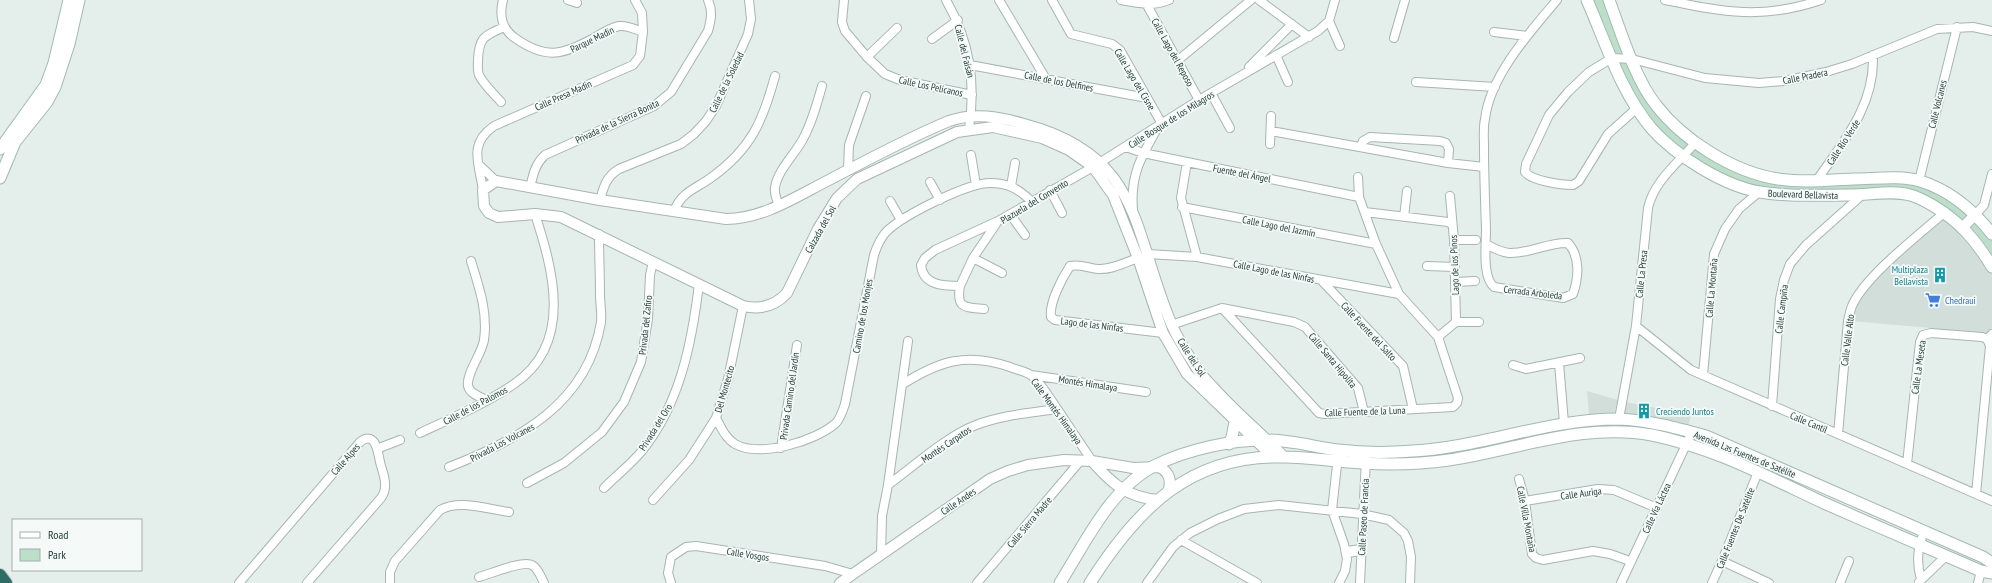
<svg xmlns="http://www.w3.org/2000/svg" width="1992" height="583" viewBox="0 0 1992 583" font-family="'PT Sans Narrow',sans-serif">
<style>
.built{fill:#d2deda}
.green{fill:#bddfc9}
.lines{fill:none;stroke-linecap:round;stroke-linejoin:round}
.minor-casing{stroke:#a6b6b2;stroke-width:10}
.tertiary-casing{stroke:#a6b6b2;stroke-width:12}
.secondary-casing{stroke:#a2bab4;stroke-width:13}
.motorway-casing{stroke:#c1cac8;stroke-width:14}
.minor{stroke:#fff;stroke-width:8}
.tertiary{stroke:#fff;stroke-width:10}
.secondary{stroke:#fff;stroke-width:11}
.motorway{stroke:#2e6d66;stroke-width:12}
.labels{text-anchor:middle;stroke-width:3.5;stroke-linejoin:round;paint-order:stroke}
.street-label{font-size:10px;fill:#23403b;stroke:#f5faf8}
.culture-label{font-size:10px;fill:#0d838f;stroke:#f5faf8;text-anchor:end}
.shop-label{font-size:10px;fill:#366cbe;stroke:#f5faf8;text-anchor:start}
</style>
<rect width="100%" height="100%" fill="#e4eeea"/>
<!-- built -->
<path class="built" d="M1944 217 1963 231 1992 272V329L1989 333 1851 321 1862 295 1874 279Z
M1587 391 1618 400 1614 413 1589 414Z
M1626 402 1691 415 1688 427 1623 415Z"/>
<!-- green -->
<path class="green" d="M1587 0H1609L1646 91 1682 132 1758 174 1919 184 1954 201 1979 223 1992 240V258L1981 240 1960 218 1925 197 1784 195 1701 168 1637 108Z"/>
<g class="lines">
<defs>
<path id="minor" d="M503 0C499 15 502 29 515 38 546 60 563 55 594 38 602 33 610 28 619 26 627 25 635 29 643 32
M568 0 577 3
M844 0 842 22 845 31 867 57 885 74 900 80 972 95
M946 0C970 42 976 82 969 129
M999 0 1046 79
M1052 0 1071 34 1112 44 1120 50 1162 124
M1121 0C1138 3 1152 7 1169 0
M1259 0 1309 37
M1665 0C1724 12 1762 20 1821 0
M1147 5 1199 100
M1329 21 1340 46
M1494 32 1527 36
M1394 38 1405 0
M932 39 958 20
M1276 55 1288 82
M867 57 897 28
M1177 61 1251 0
M970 65 1147 98
M1249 67 1292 24
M1416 82 1495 87
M1211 93 1230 128
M501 102C494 94 484 85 479 75 477 70 478 65 478 60 479 37 484 36 504 27
M1637 108 1608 134 1579 181 1573 185C1562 185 1532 181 1525 172L1526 164 1549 115 1568 92 1589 72 1612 58 1632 59 1705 78 1759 83 1784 81 1826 72 1852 64 1937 29 1973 27 1992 31
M1271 131 1448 163 1484 167
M1270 144 1271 116
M1126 147 1143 153 1187 162 1359 197
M1361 147 1363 141 1370 137 1440 141 1446 143 1449 149 1448 163
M971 155 976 185
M1187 162 1181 198 1197 257
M479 165 496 181
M848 170 849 145 866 96
M1817 180C1844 141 1875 105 1873 55
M1919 181 1957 27
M930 182 940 200
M1011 186 1015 163
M530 188C533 175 535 164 545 155L654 106 671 92 708 31C711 20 713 11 708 0
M483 190C479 163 468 144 494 126L633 65 640 56 643 32 642 13 635 0
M1050 190 1062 213
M600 200C604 186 606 177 619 169L681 144 694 134 706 121 716 106 748 34 751 19 749 0
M890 201 901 220
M779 206C777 200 774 194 775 187 778 170 795 154 803 139 812 122 817 104 822 86
M1182 207 1376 244
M1133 210C1130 175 1141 157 1158 127
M674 211C682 191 696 189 712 177 751 149 763 121 775 76
M1365 212 1448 222 1451 224
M1010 214 1025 235
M1976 214 1984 205 1992 174
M1404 217 1407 191
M998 221 973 258 960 286C942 286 923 285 921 265L925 258 935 250 998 221 1093 167 1199 100 1318 31 1329 21 1335 0
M1454 240H1476
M1486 244C1493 248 1501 252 1509 253 1530 254 1548 242 1568 243 1580 256 1579 277 1573 294L1563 298 1494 287C1482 277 1486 245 1486 229 1485 201 1484 174 1484 146 1484 138 1483 128 1485 119 1490 76 1530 32 1557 0
M1148 254 1197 257 1399 294
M973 258 1002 273
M1138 258C1126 262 1112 270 1098 269 1087 268 1082 264 1070 266 1062 278 1049 303 1051 317L1055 320 1163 333
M471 261C479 287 488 312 484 340 482 354 466 373 468 386 470 394 480 397 487 400
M1427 266 1455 267
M1322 281 1403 366 1413 409
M1455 282 1475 281
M960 286C956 309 965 307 984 309
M1222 308 1319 413 1325 414 1453 407 1457 403 1458 398 1438 337 1399 294 1376 244 1359 197 1358 177
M1456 322H1479
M1171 325 1222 308 1294 322 1305 327 1358 388 1364 412
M1636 326 1691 370 1992 501
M1438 337 1456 322 1454 240 1450 196
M1559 363 1564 423
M1513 365 1526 369 1580 358
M1031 375 1146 392
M1703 375 1714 254 1725 229 1739 209 1759 192
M903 384C939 361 967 352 1010 367 1016 370 1027 371 1032 376 1043 385 1050 399 1058 410 1069 427 1081 444 1092 461
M1772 406 1780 299 1784 280 1790 264 1806 245 1862 195
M716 418C721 427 725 438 735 444 760 458 816 441 836 423 840 419 843 410 845 404L874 255C877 246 880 238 887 231 904 215 967 183 990 183 1008 183 1019 189 1031 201
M1619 419 1636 326 1648 208C1654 181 1678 163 1695 143
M420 433C452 418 485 404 514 384 574 343 553 270 535 214
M1838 434 1848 321C1849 316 1850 311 1852 306 1865 276 1919 235 1945 212
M379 448 400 440
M781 448 797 345
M1338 456 1332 510 1344 544 1347 559 1345 571 1339 583
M1907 464 1920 342 1923 335 1931 333 1982 337 1987 339
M449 467C519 440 588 403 601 322 602 313 600 303 600 295 600 275 599 254 599 234
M1519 479 1525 501 1532 554 1536 558 1543 560 1593 551 1610 554 1630 561
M527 483 564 463 602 432 624 402 641 362 648 319 650 275 653 262
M888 485C914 466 947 436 976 425 1002 415 1030 413 1057 409
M604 488C616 476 630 465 641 452 680 405 692 342 699 284
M1976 494 1990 346 1987 339 1992 334
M653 500 689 460 716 418 728 379 743 306
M1525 501 1598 489 1614 490 1657 508
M1181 540 1257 583
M881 554 882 516 888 485 908 341
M1722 561 1769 583
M479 577C490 574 523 560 532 565 538 568 541 577 544 583
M1921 579C1916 562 1917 548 1924 532
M1919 582 1946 556
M239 583 360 442C376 430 378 453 380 462 382 471 386 478 385 487 385 491 383 495 381 498L307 583
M390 583V572L395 561 440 510C459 499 487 509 509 512
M671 583 668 573 671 557 686 547 696 546 825 566 853 574
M977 583 1081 460
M1147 583 1173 547 1190 533 1218 519 1244 509 1279 505 1362 514 1389 520 1404 533 1408 541 1411 557 1410 583
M1360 583 1366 459
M1621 583 1692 432
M1712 583 1722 561 1758 472
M1840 583 1849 561
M1978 583 1981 571"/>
<path id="tertiary" d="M1963 227 1976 214
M1273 457 1187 374 1163 333 1138 258 1113 195 1093 167 1069 150 1042 138 993 127 957 132 857 179 837 198 818 229 787 293C775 306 760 310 743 306L561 217 535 214 498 217 489 213 484 206 483 190 496 181 600 200 726 219C763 219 797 196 829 180 867 160 910 137 949 121 974 112 1000 117 1024 124 1142 155 1132 230 1171 323 1177 338 1187 353 1196 367 1200 374 1207 381 1213 387 1235 412 1261 433 1284 457
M1092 461C1112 484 1127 497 1158 500
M1347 552 1361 550
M840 583 990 479 1008 471 1028 465 1064 460 1092 461 1133 468 1159 467C1170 472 1172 481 1168 492"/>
<path id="secondary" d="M1587 0C1606 43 1621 93 1652 129 1676 156 1724 186 1760 192 1790 197 1820 195 1850 195 1870 195 1891 190 1910 195 1918 197 1925 201 1932 205 1959 221 1976 240 1992 267
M1609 0C1621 32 1635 79 1656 105 1683 140 1733 172 1778 179 1802 183 1829 180 1853 179 1874 179 1899 175 1920 181 1950 190 1973 210 1992 234
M0 149 46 85 54 63 69 0
M0 178 15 142 47 102 55 87 69 44 79 0
M1229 444 1232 437 1235 422
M1060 583C1086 542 1110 488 1156 465 1186 450 1233 439 1267 440 1290 440 1315 447 1338 450 1363 453 1388 453 1413 451 1482 447 1548 419 1618 419 1648 420 1677 428 1706 436L1983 557 1992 563
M1090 583C1137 509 1190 454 1284 457 1310 457 1336 462 1362 463 1390 465 1421 464 1449 460 1517 450 1582 422 1652 435 1712 447 1768 477 1824 503 1876 526 1928 548 1981 571L1992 573"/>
<path id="motorway" d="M0 575 6 583"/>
</defs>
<!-- minor casing -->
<use href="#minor" class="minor-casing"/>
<!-- tertiary casing -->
<use href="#tertiary" class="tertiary-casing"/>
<!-- secondary casing -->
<use href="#secondary" class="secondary-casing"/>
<!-- motorway casing -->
<use href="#motorway" class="motorway-casing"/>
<!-- minor -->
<use href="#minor" class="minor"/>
<!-- tertiary -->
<use href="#tertiary" class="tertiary"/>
<!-- secondary -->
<use href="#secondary" class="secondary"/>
<!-- motorway -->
<use href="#motorway" class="motorway"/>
</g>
<!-- icons -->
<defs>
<symbol id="building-bare" viewBox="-9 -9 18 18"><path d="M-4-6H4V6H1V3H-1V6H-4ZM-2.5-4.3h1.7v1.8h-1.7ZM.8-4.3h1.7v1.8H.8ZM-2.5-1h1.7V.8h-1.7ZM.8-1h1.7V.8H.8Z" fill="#0f9aa8" stroke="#f5faf8" stroke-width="2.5" paint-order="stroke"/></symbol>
<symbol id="supermarket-bare" viewBox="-9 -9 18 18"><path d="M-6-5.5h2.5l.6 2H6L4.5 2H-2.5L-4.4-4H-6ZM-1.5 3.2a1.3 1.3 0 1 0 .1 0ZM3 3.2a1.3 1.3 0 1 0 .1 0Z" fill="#3f7fe0" stroke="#f5faf8" stroke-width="2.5" paint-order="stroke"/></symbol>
</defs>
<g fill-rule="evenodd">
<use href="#building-bare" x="1929" y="264" width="22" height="22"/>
<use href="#supermarket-bare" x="1922" y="289" width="22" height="22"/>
<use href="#building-bare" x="1633" y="400" width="22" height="22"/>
</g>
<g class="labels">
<!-- street labels -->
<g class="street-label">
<text transform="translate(592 39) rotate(-26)" y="4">Parque Madin</text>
<text transform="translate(965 51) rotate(76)" y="4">Calle del Faisán</text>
<text transform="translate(1173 52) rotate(61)" y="4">Calle Lago del Reposo</text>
<text transform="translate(1805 76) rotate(-11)" y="4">Calle Pradera</text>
<text transform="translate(1135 79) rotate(59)" y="4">Calle Lago del Cisne</text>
<text transform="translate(1059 81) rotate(11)" y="4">Calle de los Delfines</text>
<text transform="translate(726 82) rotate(-64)" y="4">Calle de la Soledad</text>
<text transform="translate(931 86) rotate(12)" y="4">Calle Los Pelicanos</text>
<text transform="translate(563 95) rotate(-24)" y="4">Calle Presa Madin</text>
<text transform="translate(1937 104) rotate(-76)" y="4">Calle Volcanes</text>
<text transform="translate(1171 119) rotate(-32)" y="4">Calle Bosque de los Milagros</text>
<text transform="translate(617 121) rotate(-25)" y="4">Privada de la Sierra Bonita</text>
<text transform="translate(1843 142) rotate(-57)" y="4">Calle Río Verde</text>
<text transform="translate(1242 173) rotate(11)" y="4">Fuente del Ángel</text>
<text transform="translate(1803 194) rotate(2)" y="4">Boulevard Bellavista</text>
<text transform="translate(1034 201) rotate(-31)" y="4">Plazuela del Convento</text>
<text transform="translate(1279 226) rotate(11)" y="4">Calle Lago del Jazmín</text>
<text transform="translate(820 229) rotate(-61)" y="4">Calzada del Sol</text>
<text transform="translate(1454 265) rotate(-92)" y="4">Lago de los Pinos</text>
<text transform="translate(1274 271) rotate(11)" y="4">Calle Lago de las Ninfas</text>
<text transform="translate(1641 274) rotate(-84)" y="4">Calle La Presa</text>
<text transform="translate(1711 288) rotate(-85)" y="4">Calle La Montaña</text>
<text transform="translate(1533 292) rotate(7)" y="4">Cerrada Arboleda</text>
<text transform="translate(1781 309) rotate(-83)" y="4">Calle Campiña</text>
<text transform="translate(862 316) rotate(-80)" y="4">Camino de los Monjes</text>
<text transform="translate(1092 324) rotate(7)" y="4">Lago de las Ninfas</text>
<text transform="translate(645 325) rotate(-84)" y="4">Privada del Zafiro</text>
<text transform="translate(1369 331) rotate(47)" y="4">Calle Fuente del Salto</text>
<text transform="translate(1847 340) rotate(-83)" y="4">Calle Valle Alto</text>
<text transform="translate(1192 357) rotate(57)" y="4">Calle del Sol</text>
<text transform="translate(1333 360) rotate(50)" y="4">Calle Santa Hipolita</text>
<text transform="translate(1918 367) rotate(-82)" y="4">Calle La Meseta</text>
<text transform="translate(1088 383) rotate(9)" y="4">Montés Himalaya</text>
<text transform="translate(724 389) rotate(-74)" y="4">Del Montecito</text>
<text transform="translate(789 396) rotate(-82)" y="4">Privada Camino del Jardín</text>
<text transform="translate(475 405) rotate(-28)" y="4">Calle de los Palomos</text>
<text transform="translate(1057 411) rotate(54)" y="4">Calle Montés Himalaya</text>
<text transform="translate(1365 411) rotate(-2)" y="4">Calle Fuente de la Luna</text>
<text transform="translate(1809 422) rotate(23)" y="4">Calle Cantil</text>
<text transform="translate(655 427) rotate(-58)" y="4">Privada del Oro</text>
<text transform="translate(502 442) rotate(-28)" y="4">Privada Los Volcanes</text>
<text transform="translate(946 444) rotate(-34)" y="4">Montés Carpatos</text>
<text transform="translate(1745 454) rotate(22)" y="4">Avenida Las Fuentes de Satélite</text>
<text transform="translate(345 459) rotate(-49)" y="4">Calle Alpes</text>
<text transform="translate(1581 493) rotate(-8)" y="4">Calle Auriga</text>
<text transform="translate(958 501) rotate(-34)" y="4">Calle Andes</text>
<text transform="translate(1656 508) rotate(-65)" y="4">Calle Vía Láctea</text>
<text transform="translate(1363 517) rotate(-87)" y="4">Calle Paseo de Francia</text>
<text transform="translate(1527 519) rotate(79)" y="4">Calle Villa Montaña</text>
<text transform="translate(1029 522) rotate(-50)" y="4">Calle Sierra Madre</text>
<text transform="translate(1735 528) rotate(-68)" y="4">Calle Fuentes De Satélite</text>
<text transform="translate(748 554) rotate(9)" y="4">Calle Vosgos</text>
</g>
<!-- culture labels -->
<g class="culture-label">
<text x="1928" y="273">Multiplaza<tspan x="1928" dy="12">Bellavista</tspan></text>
<text x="1656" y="415" text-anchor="start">Creciendo Juntos</text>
</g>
<!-- shop labels -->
<g class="shop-label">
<text x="1945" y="304">Chedraui</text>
</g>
</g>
<!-- legend -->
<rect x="12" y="519" width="130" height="52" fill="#f5faf8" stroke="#a1b0ac"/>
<rect x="20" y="532" width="20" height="6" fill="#ffffff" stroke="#a1b0ac"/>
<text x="48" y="539" font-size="12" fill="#23403b">Road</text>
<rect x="20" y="549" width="20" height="12" fill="#bddfc9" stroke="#a1b0ac"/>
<text x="48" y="559" font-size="12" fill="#23403b">Park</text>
</svg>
